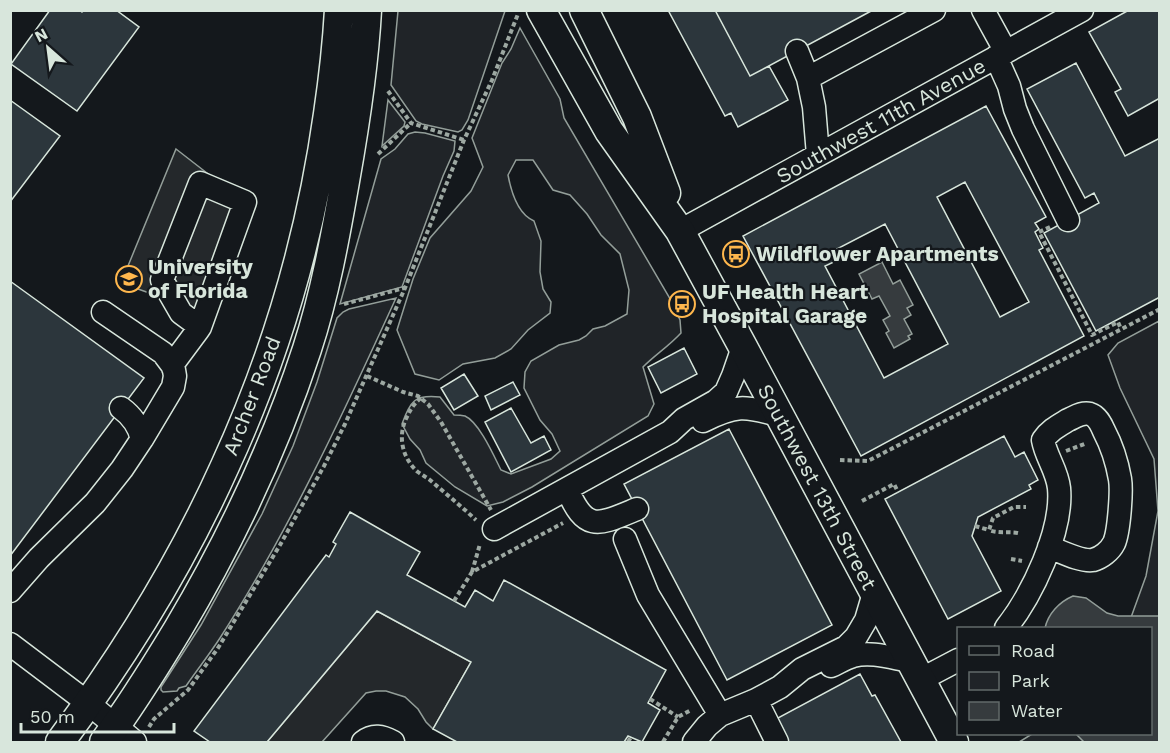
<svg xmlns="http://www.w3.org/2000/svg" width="1170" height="753" viewBox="0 0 1170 753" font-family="'Work Sans',sans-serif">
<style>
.green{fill:#202428;stroke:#939e99;stroke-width:1.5}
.parking{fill:#24282b;stroke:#939e99;stroke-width:1.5}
.water{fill:#363b3e;stroke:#939e99;stroke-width:1.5}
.building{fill:#2c363c;stroke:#d8e6dc;stroke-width:1.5;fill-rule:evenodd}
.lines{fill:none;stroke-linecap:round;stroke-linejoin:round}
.minor-casing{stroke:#d8e6dc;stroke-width:25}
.major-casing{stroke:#d8e6dc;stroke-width:31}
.path{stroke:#9da8a2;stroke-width:4;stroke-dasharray:4.5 3;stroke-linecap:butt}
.minor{stroke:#14181c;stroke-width:22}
.major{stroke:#14181c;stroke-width:28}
.labels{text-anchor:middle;stroke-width:4.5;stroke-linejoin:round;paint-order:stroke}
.street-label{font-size:21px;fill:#d8e6dc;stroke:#14181c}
.poi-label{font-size:21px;font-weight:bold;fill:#d8e6dc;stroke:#14181c;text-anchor:start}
</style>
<rect width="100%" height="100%" fill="#14181c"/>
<!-- green -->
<path class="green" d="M398 11H505L468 120 462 130 458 132 422 124 416 121 391 85Z
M520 28 560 99 564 118 672 302 680 320 681 333C669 346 655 355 643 367L654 404 648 416 532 487 503 502 487 506 455 487 426 463 420 450 410 439 402 424C410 401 415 394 440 397L454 415C458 415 461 415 465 416 479 422 494 456 501 470L511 474 551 459 560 451 552 434 540 420 524 388 525 372 531 361 559 345 579 340 586 336 593 329 605 326 627 314 629 290 620 254 601 235 587 214 570 195 553 190 533 160H516L508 175C511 191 517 214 534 221L541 241 540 272 543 289 551 302 550 313 528 330 511 349 495 358 463 364 439 380 415 374 397 330 413 279 430 238 471 191 483 167 472 138 502 63 511 49Z
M388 100 405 122 404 126 382 146Z
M415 132 425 133 455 141 454 151 443 176 402 287 340 304 381 159 395 149 408 134Z
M396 298C343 414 289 531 220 638 209 655 197 670 186 686L179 688 177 691 163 692 161 690V687L201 625 262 514 293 446 317 382 337 318 343 312 349 309Z
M1159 321V742H1019L1032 734H1150V628L1129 623 1146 576 1158 511 1154 459 1120 388 1108 355 1118 343Z"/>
<!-- parking -->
<path class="parking" d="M176 149 243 201 206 313 121 283Z
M377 611 471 662 433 729 426 722 418 709 405 697 386 691H376L366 693 322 742H267Z"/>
<!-- water -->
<path class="water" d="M882 262 893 284 900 280 913 305 907 308 911 315 904 319 912 334 908 336 910 339 894 348 886 333 889 331 883 320 890 316 879 296 872 299 859 274Z
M1073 596 1086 598 1107 613 1118 616H1159V742H1084L1076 734H1150V628H1045C1048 614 1059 602 1073 596Z"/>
<!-- building -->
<path class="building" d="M50 10H80L82 12 84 10H116L139 27 77 111 11 64Z
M668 10H715L750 76 769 66 788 100 738 127 731 113 725 116Z
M715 10H873L750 76Z
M1129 10H1160V98L1128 116 1115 92 1121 89 1089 32Z
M1076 63 1125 156 1160 138V297L1096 331 1044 233 1099 203 1094 193 1085 198 1027 89Z
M10 100 60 136 10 202Z
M986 106 1046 217 1035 223 1039 229 1035 232 1043 248 1039 250 1084 336 861 456 743 236ZM965 182 1029 302 1000 317 937 197ZM885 224 948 344 884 378 825 266 836 261 831 252Z
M10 281 144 378 10 556Z
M684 348 697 374 661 393 648 367Z
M464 374 478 396 454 410 441 388Z
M513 382 520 395 491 410 485 396Z
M511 408 531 443 544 436 551 450 511 472 485 422Z
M729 429 832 625 727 680 624 484Z
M1004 436 1015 457 1024 452 1038 480 1029 485 1031 489 978 517 972 536 1001 591 948 619 885 499Z
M350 512 420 552 407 575 465 607 475 590 493 601 504 580 666 670 648 703 660 710 642 742 628 736 624 742H457L433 729 471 662 377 611 267 742H210L194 731 326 555 329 557 336 544 333 542Z
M860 674 872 696 875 695 901 742H788L776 719Z"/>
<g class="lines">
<defs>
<path id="minor" d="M983 10 1006 52
M797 51 808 78 814 107 818 155
M996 57 1009 86 1015 109 1023 129 1068 220
M808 78 934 10
M680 231 1082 10
M172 365 198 330 200 327 245 202 200 183 162 280 181 313 200 327
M121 408C132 416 139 426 142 439
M703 421C735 405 745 405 780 416
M567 489C586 533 598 525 637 509
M494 529 670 432 684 419 716 401 726 392 733 376 743 347
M625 539 648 595 720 715
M10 591 39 558 95 503 122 469 142 439 173 387 175 376 174 370 172 365 163 353 103 312
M1006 628C1032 595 1063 531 1059 488 1057 470 1046 457 1043 440 1050 430 1058 426 1068 420 1075 417 1082 412 1090 414 1097 416 1101 424 1104 431 1112 446 1117 462 1120 479 1122 491 1119 532 1114 543 1110 551 1101 558 1093 560 1081 562 1060 551 1049 547
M10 644 88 703 135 742
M831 666C838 663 845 658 853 656 871 651 892 658 910 661
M920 680 958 660
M756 700 777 742
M363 742C373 734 382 736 393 742
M694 742 707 726 720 715 756 700 780 687 802 669 846 647 856 637 866 620 874 593"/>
<path id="major" d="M541 10 609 131 680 231 743 347 954 742
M584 10 637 117 666 193
M60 742C124 656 181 564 225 466 276 355 311 235 328 114 333 80 337 45 339 10
M104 742C131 706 155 667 178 629 231 540 275 447 307 349 325 294 335 238 345 181 355 125 364 68 367 10"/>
</defs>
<!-- minor casing -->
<use href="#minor" class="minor-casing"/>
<!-- major casing -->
<use href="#major" class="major-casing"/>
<!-- path -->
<path class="path" d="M388 91 411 123 464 140
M378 154 411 123
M1050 227 1039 232 1092 335 1118 322 1121 329
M344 304 404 288
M367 376 403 392 418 396 428 404 441 422 491 510
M421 398C413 404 409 412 405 421 398 439 403 459 418 472 422 475 426 477 430 480 445 493 461 506 476 520
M1066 451 1087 443
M840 460 868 461 1160 309
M862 501 894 484 898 492
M975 526 989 530
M1018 533C1008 531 999 534 989 530L993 518 1014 507H1026
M1011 559 1022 561
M472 572 480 544
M454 601 472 572 563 523
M650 699 678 717
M149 727 154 719 188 690 218 648 280 545 324 466 345 424 405 288 464 140 492 80 518 14
M628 742 631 737
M663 742 678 717 691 710"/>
<!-- minor -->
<use href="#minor" class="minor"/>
<!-- major -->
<use href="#major" class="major"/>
</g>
<!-- icons -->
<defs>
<symbol id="bus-ring" viewBox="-11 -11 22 22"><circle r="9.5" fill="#14181c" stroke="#ffb74d" stroke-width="1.5"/><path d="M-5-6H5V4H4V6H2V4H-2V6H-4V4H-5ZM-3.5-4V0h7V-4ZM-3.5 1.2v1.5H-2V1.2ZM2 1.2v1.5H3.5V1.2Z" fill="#ffb74d"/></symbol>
<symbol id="university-ring" viewBox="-11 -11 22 22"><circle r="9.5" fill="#14181c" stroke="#ffb74d" stroke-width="1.5"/><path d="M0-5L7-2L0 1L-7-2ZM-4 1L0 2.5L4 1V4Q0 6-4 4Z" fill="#ffb74d"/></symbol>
</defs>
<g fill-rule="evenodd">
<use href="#bus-ring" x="721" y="239" width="30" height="30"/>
<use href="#university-ring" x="114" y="264" width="30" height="30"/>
<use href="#bus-ring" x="667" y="289" width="30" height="30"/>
</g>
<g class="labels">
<!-- street labels -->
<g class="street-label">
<text transform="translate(881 121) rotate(-29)" y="7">Southwest 11th Avenue</text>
<text transform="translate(252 396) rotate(-69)" y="7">Archer Road</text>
<text transform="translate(817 487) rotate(62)" y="7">Southwest 13th Street</text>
</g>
<!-- poi labels -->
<g class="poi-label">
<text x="756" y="261">Wildflower Apartments</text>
<text x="148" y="274">University<tspan x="148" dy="24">of Florida</tspan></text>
<text x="702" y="299">UF Health Heart<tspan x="702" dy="24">Hospital Garage</tspan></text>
</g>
</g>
<!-- border -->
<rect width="1170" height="753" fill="none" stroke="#d8e6dc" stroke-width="24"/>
<!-- legend -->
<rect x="957" y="627" width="195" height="108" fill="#14181c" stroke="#626a69" stroke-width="1.5"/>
<rect x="969" y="646" width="30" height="9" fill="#14181c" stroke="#626a69" stroke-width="1.5"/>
<text x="1011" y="657" font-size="18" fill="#d8e6dc">Road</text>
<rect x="969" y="672" width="30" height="18" fill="#202428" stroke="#626a69" stroke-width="1.5"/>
<text x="1011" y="687" font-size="18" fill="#d8e6dc">Park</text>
<rect x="969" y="702" width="30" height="18" fill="#363b3e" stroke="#626a69" stroke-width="1.5"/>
<text x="1011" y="717" font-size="18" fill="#d8e6dc">Water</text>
<!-- north arrow -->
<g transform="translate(48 48) rotate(332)" stroke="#14181c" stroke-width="4.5" paint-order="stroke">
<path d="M0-4.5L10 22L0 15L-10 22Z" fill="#d8e6dc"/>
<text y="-9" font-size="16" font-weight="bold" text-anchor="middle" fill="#d8e6dc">N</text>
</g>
<!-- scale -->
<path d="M21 723v9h153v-9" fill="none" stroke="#d8e6dc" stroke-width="3"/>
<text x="30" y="723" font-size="18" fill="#d8e6dc" stroke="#14181c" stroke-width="4.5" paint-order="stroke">50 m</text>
</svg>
